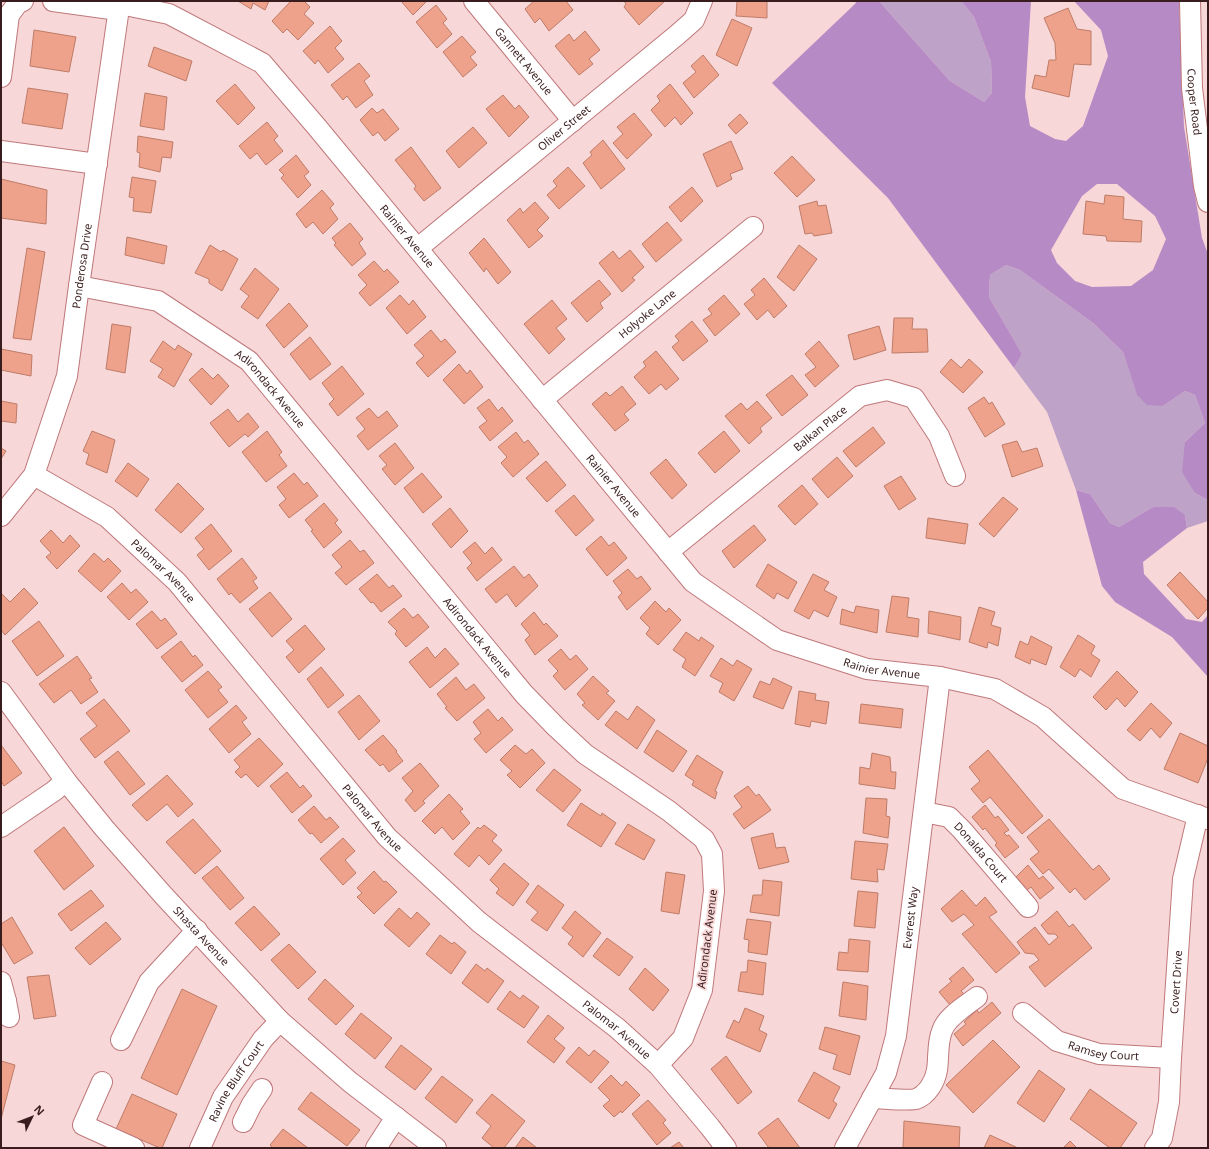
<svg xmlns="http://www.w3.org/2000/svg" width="1209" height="1149" viewBox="0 0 1209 1149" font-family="'Noto Sans',sans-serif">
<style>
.green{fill:#bea2c8}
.forest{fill:#b68ac5;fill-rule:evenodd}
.building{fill:#eea28b;stroke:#be7c68}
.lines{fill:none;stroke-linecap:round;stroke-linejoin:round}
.minor-casing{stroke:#bf787b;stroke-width:22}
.minor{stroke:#fff;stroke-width:20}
.labels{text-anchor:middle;stroke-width:3.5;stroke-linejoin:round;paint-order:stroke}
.street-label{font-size:11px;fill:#391d1e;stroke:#f7d7d7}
</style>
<rect width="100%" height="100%" fill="#f7d7d7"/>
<!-- green -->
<path class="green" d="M879 1H961L974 17 991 62 992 93 984 102 950 81Z
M1006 265 1020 270 1093 323 1123 352 1137 394 1163 406 1185 391 1195 395 1205 423 1185 442 1195 493 1208 500V521L1187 528 1185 515 1153 507 1119 527 1110 523 1090 494 1076 490 1047 412 1014 368 1022 354 989 297 990 275Z"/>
<!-- forest -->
<path class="forest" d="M855 1H879L950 81 984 102 992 93 991 62 974 17 961 1H1031L1025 97 1030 126 1055 139 1066 141 1083 126 1108 56 1101 30 1074 1H1179L1184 127 1202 238 1208 254V500L1195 493 1182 472 1185 442 1205 423 1195 395 1185 391 1163 406 1147 405 1137 395 1123 352 1093 323 1020 270 1006 265 990 275 989 297 1022 354 1014 368 888 198 772 83 856 3ZM1097 184H1117L1155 216 1166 239 1153 270 1131 286 1092 287 1075 281 1057 263 1051 250 1082 196Z
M1076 490 1090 494 1110 523 1119 527 1153 507H1174L1185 515 1187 528 1143 562 1144 574 1186 619 1202 622 1208 615V677L1172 637 1115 602 1102 586Z"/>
<!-- building -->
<path class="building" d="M238 1H269L265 10 253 3 251 9Z
M291 1H304L310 7 304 14 314 23 298 40 287 29 283 33 272 21Z
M401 1H427L413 15Z
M534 1H566L573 10 549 31 540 18 535 23 525 9Z
M624 1H665L639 25 624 7 626 4Z
M737 1H767V18L736 16Z
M436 5 447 19 443 23 452 34 437 48 416 22Z
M1068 8 1077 29 1091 31V65L1074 64 1069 97 1032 88 1035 75 1046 77 1049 60H1056L1055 43 1044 18Z
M732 19 752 28 737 66 716 55Z
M330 26 342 41 335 48 344 59 328 73 318 60 315 64 303 51Z
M34 30 76 37 69 72 30 66Z
M585 31 600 50 589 59 593 64 579 75 555 46 569 34 574 41Z
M462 36 476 52 470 57 477 65 463 77 443 52Z
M154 47 192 61 186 81 148 66Z
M703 55 719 75 694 98 683 83 696 72 691 66Z
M359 63 370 76 364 81 373 95 356 108 347 96 343 100 331 85Z
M235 84 255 108 238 125 216 101Z
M670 84 693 113 681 125 675 117 665 127 651 110 660 101 657 96Z
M28 88 68 94 62 129 22 123Z
M145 93 167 97 164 130 140 126Z
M503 95 515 109 519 105 529 117 509 137 486 109Z
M372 108 377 113 383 109 399 129 385 141 378 132 373 136 360 120Z
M634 113 652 135 627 159 613 143 623 134 617 127Z
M740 114 748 123 736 134 728 125Z
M267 122 278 136 274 140 283 151 266 165 257 153 250 159 239 146Z
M473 127 487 143 459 168 446 151Z
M138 136 173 142 171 158 162 157 160 172 139 167 140 153 137 152Z
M603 140 625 169 601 189 583 163 592 155 590 152Z
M731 141 743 169 730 174 732 179 717 187 703 154Z
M411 147 441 188 424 201 414 189 416 186 395 160Z
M296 155 309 172 304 176 311 185 298 198 281 178 284 175 279 170Z
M792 156 815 180 797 197 774 173Z
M568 167 585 186 559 209 547 195 557 186 553 181Z
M132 177 156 181 151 213 133 211 134 198 129 197Z
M1 179 47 190 46 224 1 218Z
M692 187 703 201 681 222 669 207Z
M322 190 334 204 330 208 338 219 323 234 313 222 306 228 296 214Z
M1105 195 1124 197 1123 219 1142 221 1141 242 1107 241 1106 236 1083 234 1086 201 1104 204Z
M817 201 818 206 826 205 832 233 814 236 812 233 805 234 799 206Z
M535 202 549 218 537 230 543 236 529 248 507 220 520 208 523 213Z
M667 222 682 240 656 262 642 244Z
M350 223 363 239 359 243 366 254 352 266 334 245 336 243 332 238Z
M127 237 167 246 164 264 125 255Z
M484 238 511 272 498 284 486 268 484 272 469 253Z
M210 245 221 252 223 250 238 259 222 291 209 283V279L195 273Z
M799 245 817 259 794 291 777 277Z
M27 248 45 252 31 340 13 338Z
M630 250 644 267 632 278 635 280 622 292 599 263 613 251 619 259Z
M374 261 384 272 387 269 399 282 370 306 359 293 367 285 358 275Z
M255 268 279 289 258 319 241 307 249 296 240 289Z
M764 278 787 306 774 318 768 310 757 320 744 304 755 295 751 290Z
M599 280 611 294 600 303 603 308 587 322 571 303Z
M400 295 409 305 413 300 426 317 407 334 386 308Z
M724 295 740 314 715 336 703 320 712 314 708 309Z
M552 300 567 319 556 328 565 339 549 354 524 324Z
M289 303 308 326 284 348 266 325Z
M894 318H913L912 329H927L928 352 892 353Z
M692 321 708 341 683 361 672 347 679 341 675 336Z
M112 324 131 327 125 373 106 369Z
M879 326 886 350 854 360 848 335Z
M431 330 441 342 445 339 456 352 428 377 416 363 424 356 414 345Z
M310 337 331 364 310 380 290 354Z
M163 341 175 350 178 345 192 354 174 387 158 377 163 369 150 361Z
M819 341 839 366 815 387 805 375 816 367 805 354Z
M1 349 32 355 31 376 1 370Z
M656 351 679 379 666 390 661 384 649 394 634 377 646 366 643 362Z
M951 359 961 368 969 359 983 372 963 393 940 372Z
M459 364 467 374 470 370 483 387 464 404 443 380Z
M342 366 364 394 338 416 329 404 334 399 322 383Z
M202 368 213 379 218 374 229 386 211 405 189 380Z
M792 375 808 395 782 416 766 395Z
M622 386 636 404 624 414 629 420 615 431 592 404 606 392 610 396Z
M984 397 989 404 992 402 1005 424 985 437 968 408Z
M489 399 498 411 502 407 513 421 490 441 479 427 487 421 477 408Z
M1 401 17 404 16 423 1 421Z
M757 401 772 418 760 428 762 432 749 444 725 416 741 403 747 410Z
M369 408 378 418 387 411 398 426 368 450 357 436 365 429 356 418Z
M228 409 238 422 248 413 259 427 248 437 245 434 229 447 210 423Z
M873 427 885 443 856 467 843 451Z
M92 431 115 440 107 473 86 464 89 454 83 451Z
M267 431 282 452 279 455 287 466 266 482 242 452Z
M724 431 740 451 715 473 698 453Z
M516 432 524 443 528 440 539 454 513 477 501 463 507 457 498 447Z
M1017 441 1022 452 1037 448 1043 466 1012 477 1002 445Z
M395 443 414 468 395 485 382 469 387 465 379 456Z
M1 448 6 451 1 459Z
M837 457 853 476 828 498 812 479Z
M666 459 687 485 672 499 650 473Z
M546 461 566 485 547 502 526 478Z
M128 463 149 479 137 497 115 481Z
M294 473 304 485 307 482 318 496 289 518 279 505 286 499 277 487Z
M422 473 442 497 423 513 404 488Z
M901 476 916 499 899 510 884 486Z
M178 483 204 509 181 533 155 510Z
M802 485 818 504 795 525 778 506Z
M574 495 594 520 576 536 555 511Z
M1003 497 1018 509 994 537 979 524Z
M324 503 338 520 335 523 342 532 324 548 311 531 313 530 305 520Z
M450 508 468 531 451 548 432 524Z
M928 518 968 524 965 544 926 538Z
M211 524 232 551 209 570 197 555 204 549 195 538Z
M754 525 766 540 734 568 722 551Z
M51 530 63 543 70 535 80 546 57 569 46 557 51 553 40 541Z
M601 536 609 546 614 542 627 558 607 576 586 549Z
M350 540 360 552 364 550 374 563 346 585 335 573 342 567 332 555Z
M475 542 485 554 492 547 502 560 477 581 467 568 472 563 463 552Z
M94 553 104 562 108 558 121 571 101 592 78 571Z
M242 558 257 578 253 581 258 588 240 603 231 593 229 595 217 579Z
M768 564 797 582 788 599 777 593 774 599 756 586Z
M514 566 524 578 529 574 538 586 516 607 507 594 496 603 485 589Z
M628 569 637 579 641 576 651 589 627 610 618 597 622 593 613 581Z
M1180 572 1208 602V608L1198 619 1167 585Z
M377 574 389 588 393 585 402 596 381 612 373 602 371 603 359 589Z
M813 574 829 582 824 590 837 597 828 617 814 610 809 619 794 611Z
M122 583 131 593 136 589 148 602 129 620 107 597Z
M24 588 38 603 5 635 1 630V593L10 602Z
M270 592 292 619 272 637 249 609Z
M892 596 909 598 907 617 919 619 918 637 886 632Z
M655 601 666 612 669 608 681 620 658 645 646 634 650 628 640 618Z
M856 606 879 610 877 633 840 624 842 609 854 613Z
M979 607 995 612 991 625 1001 628 998 646 988 642 987 648 969 642Z
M404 608 413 618 418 614 429 627 406 647 395 634 397 631 388 622Z
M152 611 161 621 165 618 177 634 157 649 136 624Z
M929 611 961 617 960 640 928 633Z
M534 612 544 625 546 623 558 636 535 655 525 640 530 635 521 624Z
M39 621 64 656 37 676 12 641Z
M305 625 325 649 299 673 286 657 294 650 286 641Z
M686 632 699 641 701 637 714 646 695 676 682 667 686 659 673 650Z
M1078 635 1095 646 1091 654 1100 660 1091 677 1080 669 1075 677 1060 667Z
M1031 636 1052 647 1046 665 1031 659 1030 664 1015 657 1020 641 1028 645Z
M181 641 193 657 195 655 203 665 182 682 161 657Z
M427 647 435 658 445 648 459 664 430 688 409 662Z
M561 649 570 660 576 655 588 669 565 690 553 676 558 671 548 660Z
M77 656 92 678 89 679 98 692 81 704 71 690 54 703 39 684Z
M721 658 733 666 737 660 752 669 734 701 719 692 723 683 710 676Z
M321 667 344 695 328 708 307 679Z
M208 671 222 687 218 690 228 702 208 718 185 690Z
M1117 671 1138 692 1125 707 1117 698 1106 710 1093 697Z
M593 676 609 691 606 693 615 701 598 720 582 705 585 703 577 694Z
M456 677 466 690 474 684 485 698 457 721 445 708 447 707 437 694Z
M773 678 792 687 783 709 753 697 760 681 770 685Z
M799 691 816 694 815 700 829 702 826 724 811 721 810 727 795 724Z
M359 695 380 721 359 740 338 712Z
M104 699 130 731 95 758 80 739 97 726 86 713Z
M1151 703 1172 723 1160 738 1151 728 1140 741 1127 730Z
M861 704 903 709 901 728 859 723Z
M236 705 247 718 242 722 251 734 229 753 209 729Z
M637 706 655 720 637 749 605 725 616 711 628 720Z
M488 709 498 721 502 717 513 730 486 753 474 739 481 733 473 722Z
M657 730 687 751 673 772 644 752Z
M1180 733 1208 746V758L1198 783 1164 769Z
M383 735 397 751 396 752 403 761 389 772 383 764 380 766 365 750Z
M259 738 283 764 258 787 246 774 241 778 235 772 240 767 234 760Z
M1 745 22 773 4 786 1 781Z
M515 745 526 754 532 749 545 763 520 788 507 775 512 771 500 760Z
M988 750 1043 816 1022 834 990 797 983 803 971 789 980 781 969 767Z
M118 751 145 784 130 795 104 762Z
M872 753 890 757 891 772H896L895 789 859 784 860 767 870 769Z
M697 755 723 772 715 791 717 792 715 799 692 785 694 781 685 775Z
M420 763 439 786 423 801 425 803 415 812 405 800 413 791 402 778Z
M554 769 581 790 563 812 536 790Z
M287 772 300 788 303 785 312 796 292 813 270 786Z
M167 775 193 804 178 817 167 804 147 821 132 805Z
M748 786 756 796 759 794 771 810 744 829 733 814 742 807 734 796Z
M449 794 463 809 460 811 470 823 453 840 442 827 435 834 422 821Z
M866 798 887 799 886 816 890 817 888 838 863 833Z
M581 803 601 816 602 813 616 823 601 847 567 825Z
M985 805 995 818 998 816 1009 830 1004 833 1007 836 1009 835 1019 847 1005 858 995 845 997 843 985 828 983 830 972 817Z
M314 806 326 820 330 817 339 827 321 843 312 833 310 834 298 820Z
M193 819 221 851 195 874 166 842Z
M1049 819 1093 870 1099 865 1110 879 1085 900 1075 888 1070 893 1049 869 1043 874 1030 859 1039 852 1027 837Z
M628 824 655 840 644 860 615 844Z
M484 825 497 835 492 841 502 850 489 865 479 855 469 867 454 854 478 827 480 829Z
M64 827 94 866 64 890 34 851Z
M773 833 776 848 785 847 789 862 759 869 751 838Z
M343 838 355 851 345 860 356 873 343 885 320 859Z
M855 841 888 844 884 870 877 869 878 882 851 879Z
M504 863 529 884 513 906 496 893 499 889 490 880Z
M1028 865 1039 879 1043 876 1054 888 1040 899 1031 887 1027 890 1016 877Z
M217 866 244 898 230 910 202 878Z
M374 871 384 882 386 881 397 892 374 914 357 897 362 893 357 888Z
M666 872 685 875 679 914 661 911Z
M763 880 782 882 779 916 750 912 753 895H762Z
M538 885 564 905 547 931 531 920 538 912 526 902Z
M91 890 104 906 71 931 58 914Z
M962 890 976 906 985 897 997 912 989 917 1020 953 996 973 962 934 974 925 964 914 952 922 941 909Z
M858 891 878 893 875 928 854 926Z
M254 906 280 934 261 951 235 923Z
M399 908 411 919 417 912 430 924 409 947 384 925Z
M575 911 601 933 583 957 568 944 573 937 562 928Z
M1057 911 1069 927 1073 924 1092 948 1045 987 1029 967 1039 960 1034 954 1025 953 1017 942 1035 927 1049 945 1058 937 1055 934H1048L1041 925Z
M12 917 33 953 14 964 1 942V924Z
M747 919 771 922 767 955 748 952 749 940 744 939Z
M106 922 121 939 90 965 75 948Z
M440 935 452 944 454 942 466 952 451 974 426 954Z
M607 938 633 957 619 976 593 956Z
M849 939 870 941 868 972 837 970 839 952 848 953Z
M289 944 316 972 298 989 271 960Z
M748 960 766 963 763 995 738 991 741 972H747Z
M476 964 485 971 487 968 504 981 488 1003 462 983Z
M963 967 974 980 961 991 964 994 950 1005 939 992 952 981 949 979Z
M645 968 669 990 653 1011 629 989Z
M49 975 56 1016 34 1019 27 977Z
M325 979 354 1006 336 1025 308 999Z
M843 982 868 986 866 1020 839 1016Z
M182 989 217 1006 177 1095 141 1078Z
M510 991 520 999 523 995 539 1007 524 1028 497 1009Z
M992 1002 1001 1013 963 1046 954 1034 966 1024 964 1022 977 1010 979 1013Z
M745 1008 764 1016 759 1030 767 1034 760 1052 726 1037 734 1020 739 1023Z
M361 1013 392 1038 375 1059 345 1034Z
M548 1015 564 1028 554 1039 565 1048 554 1063 527 1042Z
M825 1027 860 1036 850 1075 833 1069 837 1055 819 1049Z
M993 1040 1020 1067 973 1113 946 1085Z
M401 1045 432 1069 415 1090 385 1067Z
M579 1047 589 1056 594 1050 609 1062 591 1083 566 1062Z
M726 1056 752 1092 738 1104 711 1069Z
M1 1061 15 1065 1 1119Z
M1039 1070 1065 1089 1044 1122 1017 1103Z
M814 1072 840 1087 833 1101 837 1104 829 1119 798 1101Z
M611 1075 622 1086 626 1081 640 1095 622 1113 621 1111 614 1117 603 1106 610 1100 598 1088Z
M442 1076 473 1100 456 1123 425 1098Z
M1090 1089 1137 1123 1120 1148H1110L1070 1119Z
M311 1092 360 1130 347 1146 298 1109Z
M132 1094 177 1114 162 1148H160L116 1129Z
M492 1094 525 1121 504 1148H494L482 1138 491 1126 476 1113Z
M648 1100 666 1120 663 1123 671 1133 657 1145 632 1114Z
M778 1118 800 1148H769L758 1133Z
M904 1121 960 1127 959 1148H903Z
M283 1129 308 1148H273L270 1145Z
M990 1135 1018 1148H984Z
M523 1137 537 1148H515Z
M1070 1141 1077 1148H1063Z
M679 1142 684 1148H670Z"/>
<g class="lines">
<defs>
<g id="minor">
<path d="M53 1 118 10"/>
<path id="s1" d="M474 1 573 121"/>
<path id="s2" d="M1190 1 1192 88 1204 186 1208 202"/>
<path id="s3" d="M120 4 169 14 262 63 316 126 693 582 777 640 867 669 940 677 995 689 1043 717 1123 789 1208 819"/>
<path d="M1 77 9 15 18 3 23 1"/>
<path d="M1 151 97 164"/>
<path id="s4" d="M418 248 677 35 694 20 702 1"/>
<path id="s5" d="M79 286 158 301 249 361 524 694 556 727 585 754 669 811 704 839 712 854 714 891 702 990 683 1038 658 1065"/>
<path id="s6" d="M542 400 753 227"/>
<path id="s7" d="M34 475 107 517 177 582 387 837 479 922 617 1028 658 1065 710 1127 726 1148"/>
<path id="s8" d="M1 516 34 475 67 376 79 286 120 1"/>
<path id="s9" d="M668 552 860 396 887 390 914 398 939 436 955 476"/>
<path id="s10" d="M1 692 66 781 104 828 164 896 280 1021 350 1082 436 1148"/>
<path id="s11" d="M924 812 949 817 962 830 1028 907"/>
<path d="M1 827 54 791 66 781"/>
<path d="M1 982 6 1001H1"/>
<path d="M6 1001 9 1017"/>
<path id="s12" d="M1023 1013 1057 1041 1099 1054 1171 1058"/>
<path d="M121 1040 149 982 197 930"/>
<path d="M102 1082 83 1125 134 1148"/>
<path d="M872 1098C881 1098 909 1101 916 1099 927 1095 935 1082 937 1070 939 1057 937 1043 942 1031 946 1017 967 1005 977 997"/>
<path d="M243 1122 252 1104 262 1089"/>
<path id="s13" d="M200 1148 223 1097 263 1039 280 1021"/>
<path d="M376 1148 396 1117"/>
<path id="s14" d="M845 1148 886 1073 896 1036 940 677"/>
<path id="s15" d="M1155 1148 1162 1138 1169 1102 1171 1058 1183 879 1198 815"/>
</g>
</defs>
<!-- minor casing -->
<use href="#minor" class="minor-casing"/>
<!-- minor -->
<use href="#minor" class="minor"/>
</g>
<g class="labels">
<!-- street labels -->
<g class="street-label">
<text dy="4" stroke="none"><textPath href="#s1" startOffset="78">Gannett Avenue</textPath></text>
<text dy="4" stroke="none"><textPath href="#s2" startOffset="101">Cooper Road</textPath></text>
<text dy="4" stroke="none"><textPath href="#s4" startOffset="189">Oliver Street</textPath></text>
<text dy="4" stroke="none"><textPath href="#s3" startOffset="381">Rainier Avenue</textPath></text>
<text dy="4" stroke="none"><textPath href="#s8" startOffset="268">Ponderosa Drive</textPath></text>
<text dy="4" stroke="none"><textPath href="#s6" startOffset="136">Holyoke Lane</textPath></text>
<text dy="4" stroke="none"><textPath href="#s5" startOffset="224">Adirondack Avenue</textPath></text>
<text dy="4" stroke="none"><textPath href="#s9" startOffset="196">Balkan Place</textPath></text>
<text dy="4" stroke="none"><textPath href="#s3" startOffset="705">Rainier Avenue</textPath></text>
<text dy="4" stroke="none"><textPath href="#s7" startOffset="162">Palomar Avenue</textPath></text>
<text dy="4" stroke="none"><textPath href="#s5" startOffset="548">Adirondack Avenue</textPath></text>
<text dy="4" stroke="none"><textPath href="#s3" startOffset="1041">Rainier Avenue</textPath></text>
<text dy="4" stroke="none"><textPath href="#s7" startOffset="486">Palomar Avenue</textPath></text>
<text dy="4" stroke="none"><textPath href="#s11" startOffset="73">Donalda Court</textPath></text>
<text dy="4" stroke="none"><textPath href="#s14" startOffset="243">Everest Way</textPath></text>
<text dy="4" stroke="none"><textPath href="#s10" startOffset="316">Shasta Avenue</textPath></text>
<text transform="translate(707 939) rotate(-83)" y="4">Adirondack Avenue</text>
<text dy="4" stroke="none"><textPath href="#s15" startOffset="169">Covert Drive</textPath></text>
<text dy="4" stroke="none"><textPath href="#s7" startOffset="810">Palomar Avenue</textPath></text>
<text dy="4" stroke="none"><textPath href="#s12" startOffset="92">Ramsey Court</textPath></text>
<text dy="4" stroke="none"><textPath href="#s13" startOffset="76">Ravine Bluff Court</textPath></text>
</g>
</g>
<!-- border -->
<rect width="1209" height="1149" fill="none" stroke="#391d1e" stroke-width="4"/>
<!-- north arrow -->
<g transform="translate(32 1117) rotate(47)" stroke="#f7d7d7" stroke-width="3" paint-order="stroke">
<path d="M0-3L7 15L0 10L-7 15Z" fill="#391d1e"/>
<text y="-6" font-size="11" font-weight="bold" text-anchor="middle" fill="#391d1e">N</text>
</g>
</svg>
